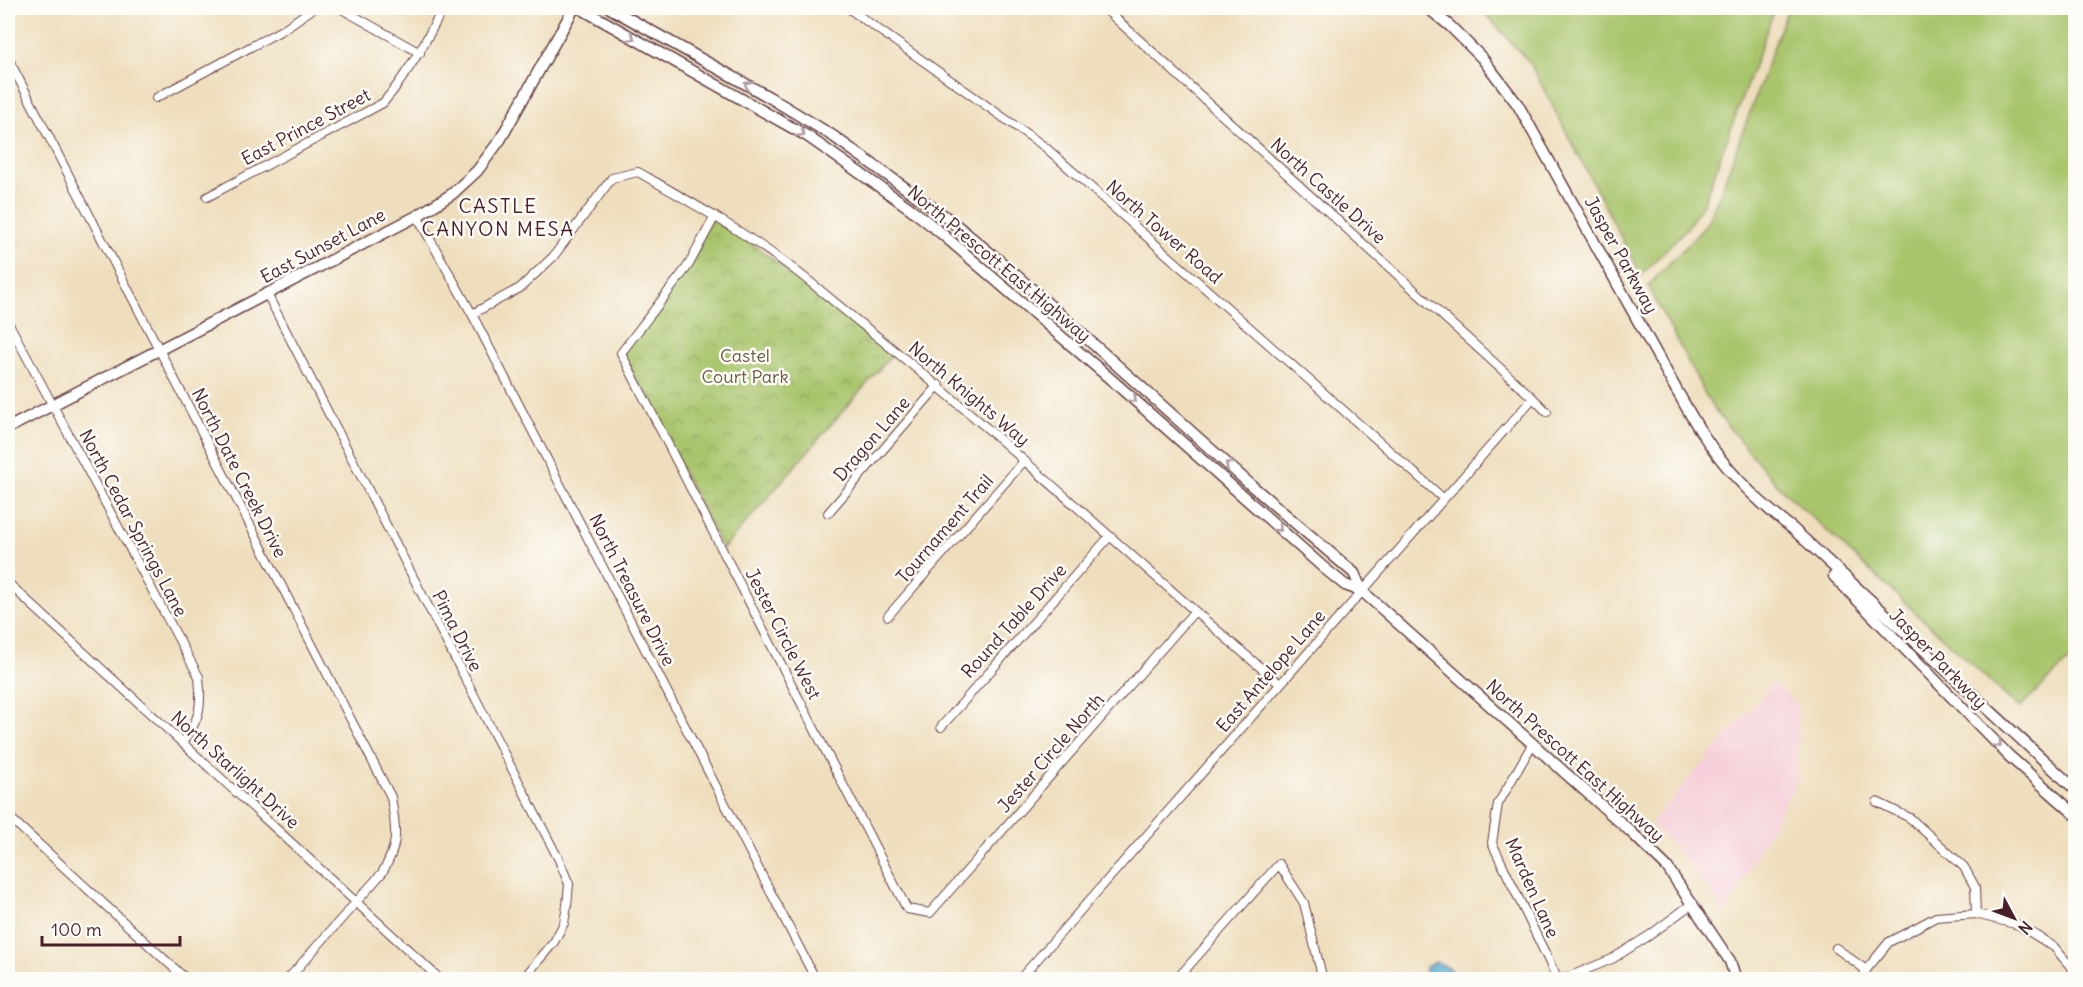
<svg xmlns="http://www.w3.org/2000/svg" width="2083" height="987" viewBox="0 0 2083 987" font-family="Delius,sans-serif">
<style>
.built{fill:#f5cfd9}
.green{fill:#a9c56c;stroke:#7a724c;stroke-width:1.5}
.park{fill:url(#park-crowns);stroke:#7a724c;stroke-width:1.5}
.water{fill:url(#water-ripples);stroke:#536681;stroke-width:1.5}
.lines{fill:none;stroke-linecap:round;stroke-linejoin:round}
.street-casing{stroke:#633c41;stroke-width:10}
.secondary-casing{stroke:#633c41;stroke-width:13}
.street{stroke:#fff;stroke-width:8}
.secondary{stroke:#fff;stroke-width:10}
.oneway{stroke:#ae9aa0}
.labels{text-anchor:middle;stroke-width:5;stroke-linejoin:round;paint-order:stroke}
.street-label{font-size:18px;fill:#4a1f2b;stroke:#fdfcf7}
.park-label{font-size:18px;fill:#6b5942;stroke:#fdfcf7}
.neighbourhood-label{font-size:20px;letter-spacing:1.5px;fill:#4a1f2b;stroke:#fdfcf7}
</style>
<defs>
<pattern id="park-crowns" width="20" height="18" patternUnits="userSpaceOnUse" patternTransform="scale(1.5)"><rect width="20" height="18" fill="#a9c56c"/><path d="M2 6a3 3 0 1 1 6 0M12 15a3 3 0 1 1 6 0" fill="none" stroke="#8c9f59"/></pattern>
<pattern id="water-ripples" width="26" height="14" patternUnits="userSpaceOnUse" patternTransform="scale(1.5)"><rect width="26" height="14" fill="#5caed7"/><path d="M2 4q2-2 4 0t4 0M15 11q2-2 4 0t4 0" fill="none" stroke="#4e8daf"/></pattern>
</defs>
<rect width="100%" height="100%" fill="#fdfcf7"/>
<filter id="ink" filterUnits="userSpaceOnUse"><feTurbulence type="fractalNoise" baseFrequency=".0167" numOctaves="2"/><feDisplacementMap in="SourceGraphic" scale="12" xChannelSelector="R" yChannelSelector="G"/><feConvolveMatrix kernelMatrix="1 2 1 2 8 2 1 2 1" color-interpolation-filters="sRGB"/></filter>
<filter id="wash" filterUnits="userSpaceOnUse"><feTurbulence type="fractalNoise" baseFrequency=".008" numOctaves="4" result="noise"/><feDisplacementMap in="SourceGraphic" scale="24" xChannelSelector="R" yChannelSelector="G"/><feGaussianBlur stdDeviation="1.35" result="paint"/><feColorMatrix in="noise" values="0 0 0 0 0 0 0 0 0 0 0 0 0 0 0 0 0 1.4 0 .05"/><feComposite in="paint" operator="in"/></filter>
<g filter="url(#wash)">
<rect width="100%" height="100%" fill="#eedebd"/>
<!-- built -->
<path class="built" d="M1773 683 1798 704 1797 780 1725 914 1715 897 1673 845 1651 823Z"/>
<!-- green -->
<path class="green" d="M1480 8H1775L1704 202 1687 228 1641 275 1530 63Z
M1788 8H2075V655L2019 708 1777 485 1712 407 1648 286 1705 226 1718 199Z"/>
<!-- park -->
<path class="park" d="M715 216 895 351 723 549 621 353Z"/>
<!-- water -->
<path class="water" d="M1435 962 1449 968 1459 979H1425L1426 967Z"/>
</g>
<g filter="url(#ink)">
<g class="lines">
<defs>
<path id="street" d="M340 8 420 53
M848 8 1045 147 1444 499
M1104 8 1533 398
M8 58 391 797C396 830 400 843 382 873L287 980
M156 98 282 30 314 8
M207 197 383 103C408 74 426 42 443 8
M417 216 472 314 816 980
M715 216 688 266 621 353 907 909 930 913 1194 612
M267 294 559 860 569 884 567 906 564 923 554 942 522 980
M472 314 520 288 553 257 612 178 638 172C685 199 732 225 777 257 809 279 838 306 869 330 1011 443 1141 568 1280 684
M8 322 199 677C202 707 200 718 183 743
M828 513 939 385
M8 583 441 980
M888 616 1024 461
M941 727 1110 536
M1533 743 1498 804 1492 843 1558 980
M1877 802 1910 818 1964 867 1975 887 1976 914
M8 816 187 980
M1836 948 1866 970
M1019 980 1533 398 1547 412
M1176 980 1279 864 1304 903 1323 980
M1561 980 1612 959 1650 935 1693 903
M1862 980 1866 970 1889 942 1936 917 1976 914 2019 925 2054 947 2076 973"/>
<path id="secondary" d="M580 8 807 136 911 209 941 233 1114 382 1324 568 1345 585 1362 591
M610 8 769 97 833 136 950 220 1007 267 1252 486 1354 573 1362 591 1630 831 1667 867 1730 961 1736 980
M1428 8 1450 26 1482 58 1518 105 1677 391C1686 406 1694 422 1704 436 1727 471 1759 503 1792 528L2076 790
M8 428 417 216 452 194 477 171 500 140 574 8
M1834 576 2009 756 2076 815"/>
</defs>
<!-- street casing -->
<use href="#street" class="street-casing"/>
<!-- secondary casing -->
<use href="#secondary" class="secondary-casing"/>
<!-- street -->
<use href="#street" class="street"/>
<!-- secondary -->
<use href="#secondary" class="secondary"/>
</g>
<!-- one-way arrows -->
<defs><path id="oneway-chevron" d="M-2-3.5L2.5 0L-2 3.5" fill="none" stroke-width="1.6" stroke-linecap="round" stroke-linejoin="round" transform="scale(1.5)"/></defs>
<g class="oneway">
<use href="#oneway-chevron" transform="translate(631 37) rotate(29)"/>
<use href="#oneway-chevron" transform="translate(748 85) rotate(-151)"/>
<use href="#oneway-chevron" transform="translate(801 133) rotate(31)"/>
<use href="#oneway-chevron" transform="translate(1133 399) rotate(43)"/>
<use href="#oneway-chevron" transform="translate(1229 465) rotate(-138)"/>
<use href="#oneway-chevron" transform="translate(1278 528) rotate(41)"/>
<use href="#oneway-chevron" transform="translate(1998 744) rotate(46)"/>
</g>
</g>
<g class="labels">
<!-- street labels -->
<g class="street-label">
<text transform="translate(306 127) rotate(-28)" y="6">East Prince Street</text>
<text transform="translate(1328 191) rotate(42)" y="6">North Castle Drive</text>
<text transform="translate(1164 232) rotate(41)" y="6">North Tower Road</text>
<text transform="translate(323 246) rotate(-28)" y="6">East Sunset Lane</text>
<text transform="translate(1621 255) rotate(61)" y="6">Jasper Parkway</text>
<text transform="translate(999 264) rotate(40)" y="6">North Prescott East Highway</text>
<text transform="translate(969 394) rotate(40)" y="6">North Knights Way</text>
<text transform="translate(872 439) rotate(-49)" y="6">Dragon Lane</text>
<text transform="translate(239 473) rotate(63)" y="6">North Date Creek Drive</text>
<text transform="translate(133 523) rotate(62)" y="6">North Cedar Springs Lane</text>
<text transform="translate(945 529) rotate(-49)" y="6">Tournament Trail</text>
<text transform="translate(632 590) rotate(63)" y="6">North Treasure Drive</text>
<text transform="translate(1014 621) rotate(-48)" y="6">Round Table Drive</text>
<text transform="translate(457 631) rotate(63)" y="6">Pima Drive</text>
<text transform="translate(783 634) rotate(63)" y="6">Jester Circle West</text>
<text transform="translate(1938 659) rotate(46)" y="6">Jasper Parkway</text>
<text transform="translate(1271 671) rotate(-49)" y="6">East Antelope Lane</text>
<text transform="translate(1051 753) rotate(-49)" y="6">Jester Circle North</text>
<text transform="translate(1575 761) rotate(42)" y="6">North Prescott East Highway</text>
<text transform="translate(235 770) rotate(42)" y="6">North Starlight Drive</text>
<text transform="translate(1532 888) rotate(66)" y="6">Marden Lane</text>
</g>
<!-- park labels -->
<g class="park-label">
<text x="745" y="362">Castel<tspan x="745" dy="21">Court Park</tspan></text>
</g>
<!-- neighbourhood labels -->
<g class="neighbourhood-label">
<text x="498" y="213">CASTLE<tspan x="498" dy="23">CANYON MESA</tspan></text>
</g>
</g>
<!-- margin -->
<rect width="2083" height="987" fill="none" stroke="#fdfcf7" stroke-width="30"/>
<!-- north arrow -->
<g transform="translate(2014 918) rotate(131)" stroke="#fdfcf7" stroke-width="4.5" paint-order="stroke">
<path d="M0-4.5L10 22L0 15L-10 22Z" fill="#4a1f2b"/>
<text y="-9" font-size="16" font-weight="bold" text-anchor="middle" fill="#4a1f2b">N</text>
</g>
<!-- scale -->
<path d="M42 936v9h138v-9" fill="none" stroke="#4a1f2b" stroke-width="3"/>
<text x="51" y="936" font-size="18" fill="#4a1f2b" stroke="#fdfcf7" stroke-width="4.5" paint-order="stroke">100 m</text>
</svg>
